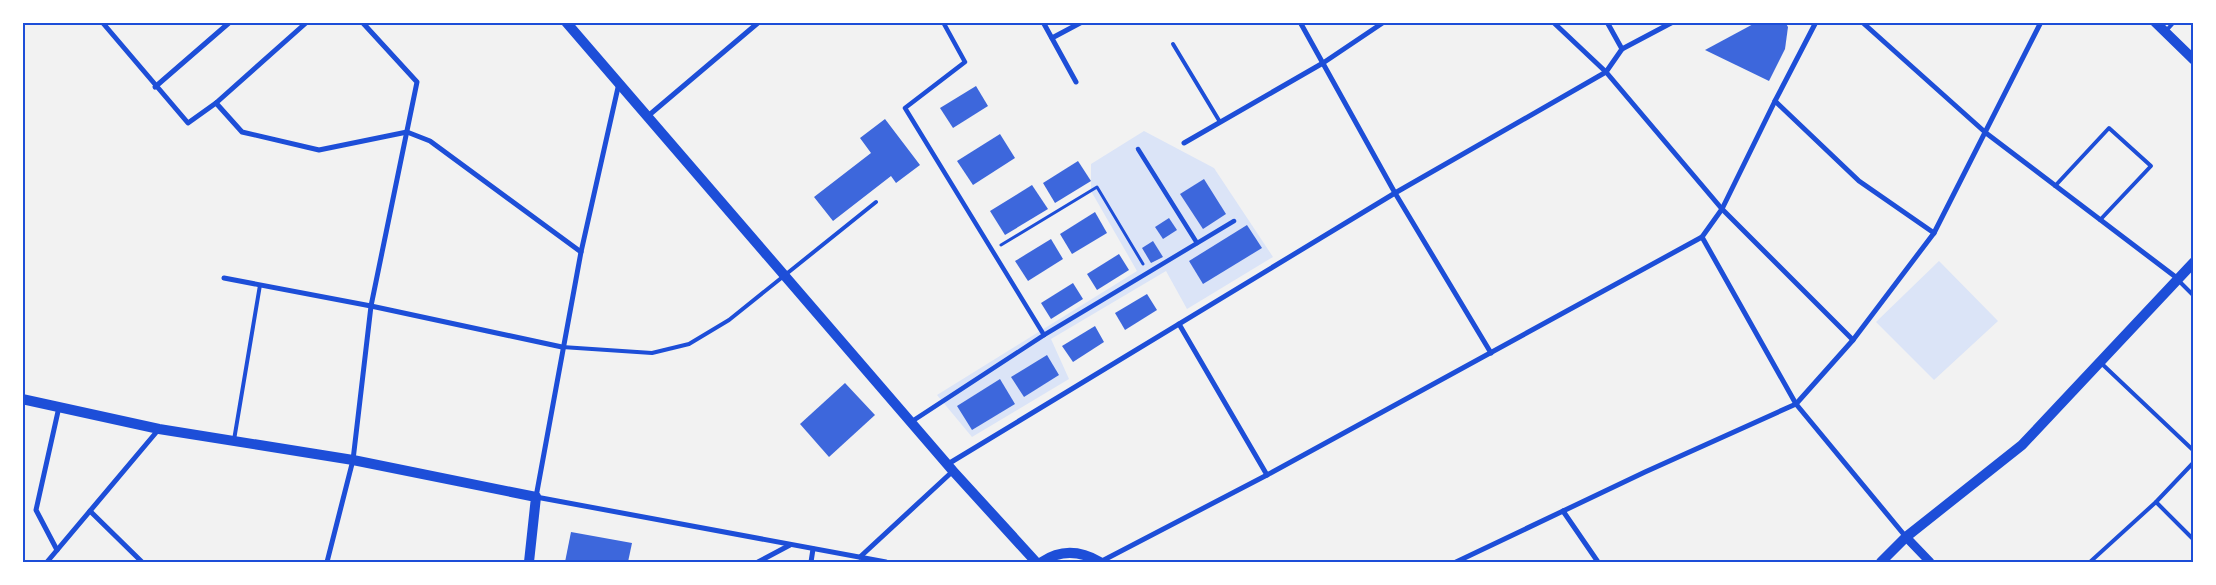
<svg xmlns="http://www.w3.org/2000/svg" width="2216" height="585" font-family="Poppins,sans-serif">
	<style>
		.green { fill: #dbe4f7 }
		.building { fill: #3d67dc }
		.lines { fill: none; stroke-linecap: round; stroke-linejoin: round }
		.path { stroke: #1d4ed8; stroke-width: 3 }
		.service { stroke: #1d4ed8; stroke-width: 4 }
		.pedestrian { stroke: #1d4ed8; stroke-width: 4.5 }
		.minor { stroke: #1d4ed8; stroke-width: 5 }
		.tertiary { stroke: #1d4ed8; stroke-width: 9 }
		.secondary { stroke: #1d4ed8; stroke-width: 10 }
		.neatline { fill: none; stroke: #1d4ed8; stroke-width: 2 }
	</style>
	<rect width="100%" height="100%" fill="#f2f2f2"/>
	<!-- green -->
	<g class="green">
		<path d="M 1144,131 L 1214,168 L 1273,257 L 1187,309 L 1166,271 L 1051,339 L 1069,379 L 972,437 L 937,395 L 1137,271 L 1091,191 L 1091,164 Z"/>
		<path d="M 1939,261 L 1998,321 L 1934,380 L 1876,322 Z"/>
	</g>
	<!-- building -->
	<g class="building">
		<path d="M 1757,22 L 1785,22 L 1788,27 L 1785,49 L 1769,81 L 1705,50 Z"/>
		<path d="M 976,86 L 988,106 L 953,128 L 940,108 Z"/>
		<path d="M 885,119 L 920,165 L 896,183 L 891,176 L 833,221 L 814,197 L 871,153 L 860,138 Z"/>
		<path d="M 1000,134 L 1015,158 L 973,185 L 957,161 Z"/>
		<path d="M 1078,161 L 1091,181 L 1055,203 L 1043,183 Z"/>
		<path d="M 1204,179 L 1226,214 L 1203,229 L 1180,194 Z"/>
		<path d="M 1032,185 L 1048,209 L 1005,235 L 990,211 Z"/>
		<path d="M 1095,212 L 1107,233 L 1072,254 L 1060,234 Z"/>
		<path d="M 1169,218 L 1177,230 L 1163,239 L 1155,227 Z"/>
		<path d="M 1247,225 L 1262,248 L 1203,284 L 1189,261 Z"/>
		<path d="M 1051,239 L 1063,259 L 1028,281 L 1015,261 Z"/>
		<path d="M 1153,241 L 1163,257 L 1151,263 L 1142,248 Z"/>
		<path d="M 1119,254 L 1129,270 L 1097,290 L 1087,274 Z"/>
		<path d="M 1073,283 L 1083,299 L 1051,319 L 1041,303 Z"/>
		<path d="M 1147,294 L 1157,310 L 1125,330 L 1115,313 Z"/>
		<path d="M 1095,326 L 1104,342 L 1073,362 L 1062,346 Z"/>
		<path d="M 1047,355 L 1059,375 L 1024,397 L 1011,377 Z"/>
		<path d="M 1000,379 L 1015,404 L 972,430 L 957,406 Z"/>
		<path d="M 845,383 L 875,415 L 829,457 L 800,424 Z"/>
		<path d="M 571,532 L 632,543 L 628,562 L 565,562 Z"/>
	</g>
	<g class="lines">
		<!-- path -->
		<path class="path" d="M 1001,245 L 1097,187 L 1143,264"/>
		<!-- service -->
		<g class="service">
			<path d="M 2165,32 L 2174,22"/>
			<path d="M 1173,44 L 1220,122"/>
			<path d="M 2055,186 L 2109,128 L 2151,166 L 2100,220"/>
			<path d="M 2178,280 L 2194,296"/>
			<path d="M 562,347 L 652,353 L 689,344 L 729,320 L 876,202"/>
			<path d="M 2101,363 L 2194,451"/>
			<path d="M 234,440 L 260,285"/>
			<path d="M 2156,502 L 2194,540"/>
			<path d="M 2090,562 L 2156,502 L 2194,462"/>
		</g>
		<!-- pedestrian -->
		<g class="pedestrian">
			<path d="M 1138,149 L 1197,243"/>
			<path d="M 1044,335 L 1234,221"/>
			<path d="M 911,422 L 1044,335 L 905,108 L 965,62 L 943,22"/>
		</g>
		<!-- minor -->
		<g class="minor">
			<path d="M 102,22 L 188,123 L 216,103 L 307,22"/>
			<path d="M 1043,22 L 1076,82"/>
			<path d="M 1300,22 L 1395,193 L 1491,353"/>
			<path d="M 1553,22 L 1606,72 L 1722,209 L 1853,340"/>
			<path d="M 1607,22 L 1622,49"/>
			<path d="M 1862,22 L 1986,133 L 2177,278"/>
			<path d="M 1052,38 L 1082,22"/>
			<path d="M 619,83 L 581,252 L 536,497 L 886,562"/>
			<path d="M 155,87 L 230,22"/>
			<path d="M 1775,101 L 1859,181 L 1934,233"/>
			<path d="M 216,103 L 242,132 L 319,150 L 407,132 L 430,141 L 581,252"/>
			<path d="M 648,116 L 759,22"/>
			<path d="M 1184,143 L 1323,63 L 1384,22"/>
			<path d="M 1702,237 L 1796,404 L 1906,537"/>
			<path d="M 224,278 L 371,306 L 562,347"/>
			<path d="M 1179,324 L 1267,475"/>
			<path d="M 948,464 L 1395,193 L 1606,72 L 1622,49 L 1673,22"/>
			<path d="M 90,511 L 142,562"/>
			<path d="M 1563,511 L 1598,562"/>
			<path d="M 57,550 L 36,510 L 59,407"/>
			<path d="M 860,557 L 953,471"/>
			<path d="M 47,562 L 159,429"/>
			<path d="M 327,562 L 353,460 L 371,306 L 417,82 L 362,22"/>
			<path d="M 758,562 L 790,545"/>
			<path d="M 811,562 L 813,549"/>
			<path d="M 1100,562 L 1267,475 L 1702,237 L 1722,209 L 1775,101 L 1816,22"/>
			<path d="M 1456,562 L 1645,472 L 1796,404 L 1853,340 L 1934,233 L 2041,22"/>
		</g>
		<!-- tertiary -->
		<path class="tertiary" d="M 1906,537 L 1930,562"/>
		<!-- secondary -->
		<g class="secondary">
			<path d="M 566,22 L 953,471 L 1036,562"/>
			<path d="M 2155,22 L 2194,60"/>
			<path d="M 22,399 L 159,429 L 353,460 L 536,497 L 529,562"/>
			<path d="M 1042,562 C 1061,549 1081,551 1100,562"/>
			<path d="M 1881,562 L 1906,537 L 2022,445 L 2194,262"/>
		</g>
	</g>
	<!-- border -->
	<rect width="2216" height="585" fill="none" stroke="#ffffff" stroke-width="48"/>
	<rect x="24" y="24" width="2168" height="537" class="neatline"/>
</svg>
